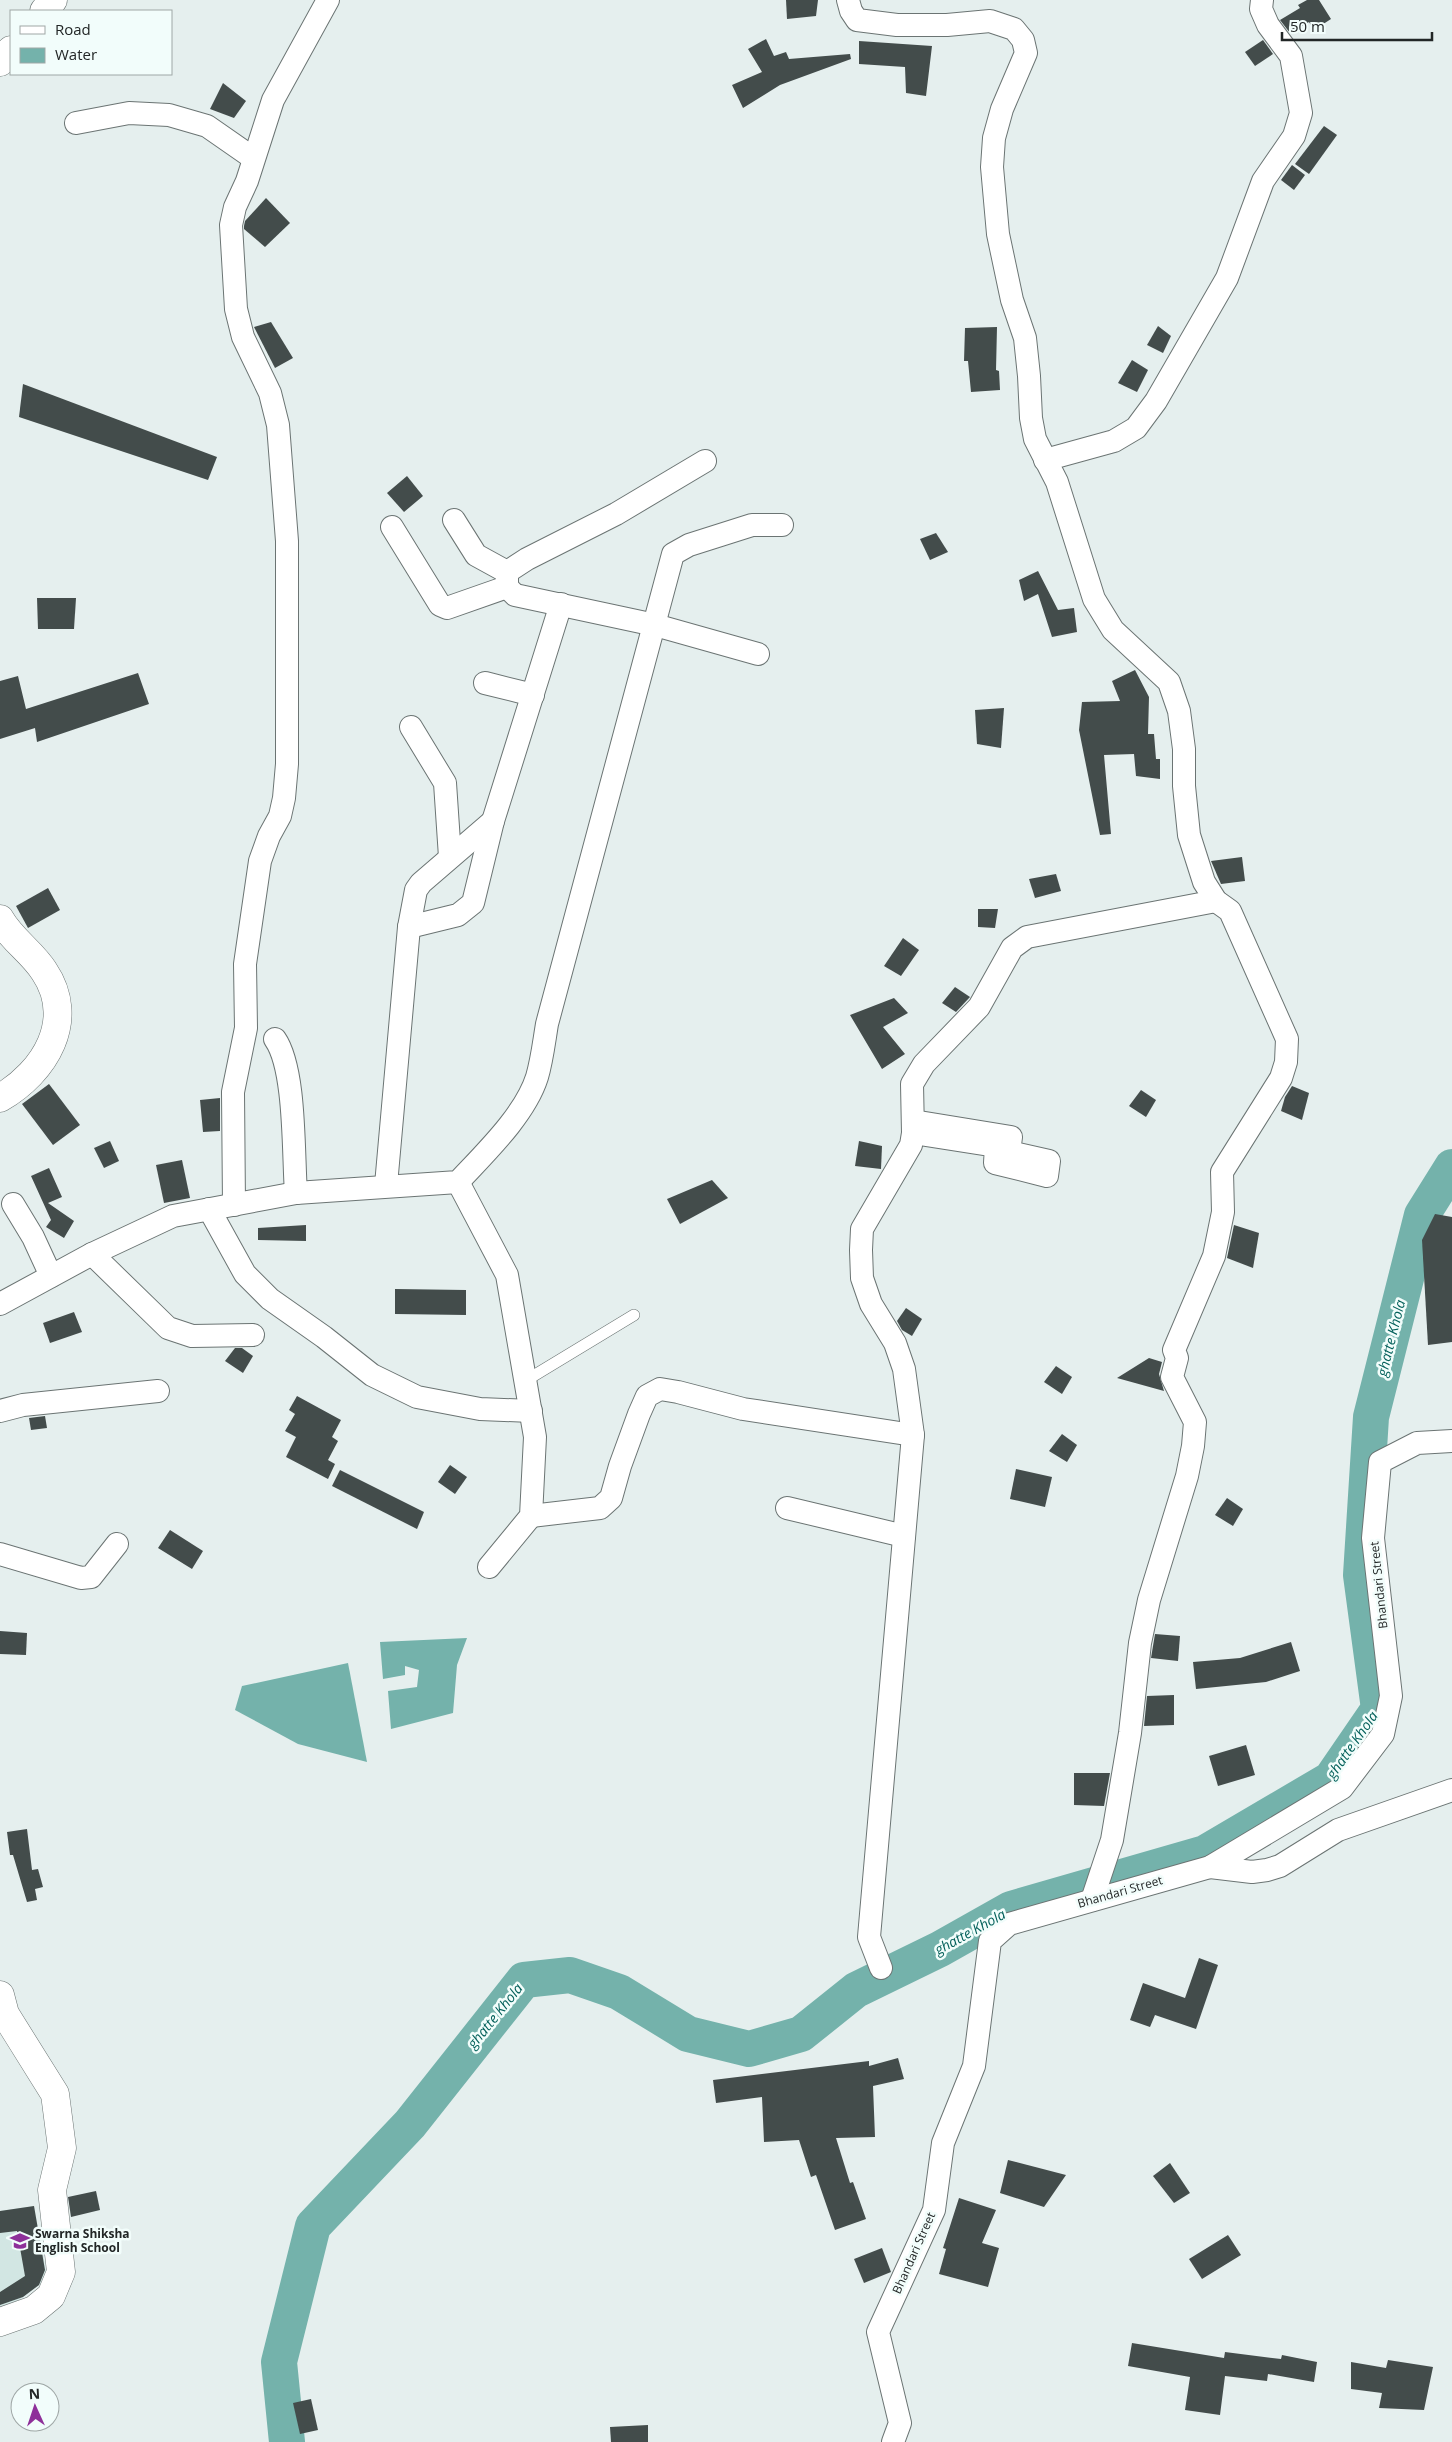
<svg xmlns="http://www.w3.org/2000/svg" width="1452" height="2442" font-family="'Open Sans',sans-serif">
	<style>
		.built { fill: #d2e6e3 }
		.water { fill: #74b2ab }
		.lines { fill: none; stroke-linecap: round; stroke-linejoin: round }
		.river { stroke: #74b2ab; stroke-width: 36 }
		.building { fill: #434c4b }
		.service-casing { stroke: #6b7473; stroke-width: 12 }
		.minor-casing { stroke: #6b7473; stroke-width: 24 }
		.tertiary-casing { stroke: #6b7473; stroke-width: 29 }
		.service { stroke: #fff; stroke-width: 11 }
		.minor { stroke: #fff; stroke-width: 22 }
		.tertiary { stroke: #fff; stroke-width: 28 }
		.labels { text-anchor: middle; stroke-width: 5; stroke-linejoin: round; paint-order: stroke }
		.street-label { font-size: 12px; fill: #222626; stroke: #f2fdfb }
		.poi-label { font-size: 12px; font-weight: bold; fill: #222626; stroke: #f2fdfb; text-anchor: start }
		.water-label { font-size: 14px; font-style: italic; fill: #03605a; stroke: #f2fdfb }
	</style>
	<rect width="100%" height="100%" fill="#e5efee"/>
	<!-- built -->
	<path class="built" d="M 34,2206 L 46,2271 L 43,2282 L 0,2315 L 0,2211 Z"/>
	<!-- water -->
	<g class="water">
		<path d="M 467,1638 L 457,1665 L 453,1713 L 391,1729 L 388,1691 L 417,1687 L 419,1670 L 405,1666 L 405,1675 L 383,1679 L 380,1642 Z"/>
		<path d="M 348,1663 L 367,1762 L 298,1744 L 235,1710 L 242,1686 Z"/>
	</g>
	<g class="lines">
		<!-- river -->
		<path class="river" d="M 287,2442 L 279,2362 L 313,2226 L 410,2124 L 524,1980 L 570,1975 L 619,1992 L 688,2034 L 749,2049 L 801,2034 L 856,1990 L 940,1949 L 1011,1909 L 1205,1853 L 1331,1779 L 1379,1709 L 1361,1575 L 1371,1417 L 1422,1215 L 1452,1167"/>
	</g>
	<!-- building -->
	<g class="building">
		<path d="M 786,0 L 818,0 L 816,16 L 787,19 Z"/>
		<path d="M 1307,0 L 1319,0 L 1331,19 L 1314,30 L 1309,22 L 1290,33 L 1280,20 L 1300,8 L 1298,5 Z"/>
		<path d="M 766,39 L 774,56 L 786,52 L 789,59 L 850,54 L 851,59 L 780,85 L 743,108 L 732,85 L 762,72 L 748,49 Z"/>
		<path d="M 1263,40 L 1273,54 L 1255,66 L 1245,52 Z"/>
		<path d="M 859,41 L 932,46 L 926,96 L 906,93 L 905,67 L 859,64 Z"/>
		<path d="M 223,83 L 246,101 L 234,118 L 210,109 Z"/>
		<path d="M 1324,126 L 1337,135 L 1309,174 L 1295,164 Z"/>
		<path d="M 1292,165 L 1305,175 L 1294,190 L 1281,180 Z"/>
		<path d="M 266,198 L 290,223 L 265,247 L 244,229 L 244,226 L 245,221 Z"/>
		<path d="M 271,322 L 293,358 L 275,368 L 254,327 Z"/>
		<path d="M 1158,326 L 1171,336 L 1163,353 L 1147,345 Z"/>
		<path d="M 997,327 L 996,370 L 999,371 L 1000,390 L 971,392 L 968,361 L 964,361 L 965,328 Z"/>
		<path d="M 1132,360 L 1148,370 L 1137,392 L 1118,383 Z"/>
		<path d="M 23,384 L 217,457 L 208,480 L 19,417 Z"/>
		<path d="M 407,476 L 423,496 L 404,512 L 387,493 Z"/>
		<path d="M 936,533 L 948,552 L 930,560 L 920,539 Z"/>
		<path d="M 1038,571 L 1058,610 L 1074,608 L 1077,632 L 1052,637 L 1038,594 L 1024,601 L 1019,580 Z"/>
		<path d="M 37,598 L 76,598 L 74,629 L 38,629 Z"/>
		<path d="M 1135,670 L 1149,697 L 1148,734 L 1154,734 L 1156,759 L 1160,759 L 1160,779 L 1136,776 L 1134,754 L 1104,755 L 1111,834 L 1100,835 L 1079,730 L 1082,702 L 1120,701 L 1112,681 Z"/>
		<path d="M 138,673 L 149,704 L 37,742 L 35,728 L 0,739 L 0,681 L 18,676 L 26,709 Z"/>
		<path d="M 1004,708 L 1001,748 L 977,744 L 975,710 Z"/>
		<path d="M 1242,857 L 1245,881 L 1221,884 L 1211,861 Z"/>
		<path d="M 1056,874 L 1061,891 L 1035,898 L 1029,879 Z"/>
		<path d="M 48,888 L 60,910 L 28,928 L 16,906 Z"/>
		<path d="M 978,909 L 998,909 L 995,928 L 978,927 Z"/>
		<path d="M 903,938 L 919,950 L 901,976 L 884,966 Z"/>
		<path d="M 955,987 L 970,997 L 956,1012 L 942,1003 Z"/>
		<path d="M 894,998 L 908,1013 L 883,1027 L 905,1054 L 882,1069 L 850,1015 Z"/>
		<path d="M 49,1084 L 80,1125 L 53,1145 L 22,1104 Z"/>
		<path d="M 1292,1086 L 1309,1093 L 1302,1120 L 1281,1111 L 1285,1097 Z"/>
		<path d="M 1141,1090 L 1156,1100 L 1146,1117 L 1129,1106 Z"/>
		<path d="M 220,1098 L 220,1131 L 203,1132 L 200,1100 Z"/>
		<path d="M 110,1141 L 119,1161 L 104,1168 L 94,1148 Z"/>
		<path d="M 859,1141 L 882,1146 L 881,1169 L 855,1166 Z"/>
		<path d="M 182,1160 L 190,1198 L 164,1203 L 156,1165 Z"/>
		<path d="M 49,1168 L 62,1197 L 48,1203 L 74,1221 L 64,1238 L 46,1227 L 51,1220 L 31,1176 Z"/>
		<path d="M 712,1180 L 728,1198 L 680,1224 L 667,1199 Z"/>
		<path d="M 1435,1214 L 1452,1217 L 1452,1342 L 1428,1345 L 1422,1240 Z"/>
		<path d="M 306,1225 L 306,1241 L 258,1240 L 258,1228 Z"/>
		<path d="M 1234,1225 L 1259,1233 L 1253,1268 L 1227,1258 Z"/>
		<path d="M 395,1289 L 466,1290 L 466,1315 L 395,1314 Z"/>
		<path d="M 906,1308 L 922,1319 L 912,1336 L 902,1330 L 897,1321 Z"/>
		<path d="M 74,1312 L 82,1332 L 50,1343 L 43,1323 Z"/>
		<path d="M 235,1348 L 242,1348 L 253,1356 L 243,1373 L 225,1361 Z"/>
		<path d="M 1149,1358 L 1162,1362 L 1159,1374 L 1164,1391 L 1117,1378 Z"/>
		<path d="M 1056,1366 L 1072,1377 L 1062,1394 L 1044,1382 Z"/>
		<path d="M 297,1396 L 341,1420 L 332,1437 L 338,1441 L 328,1460 L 335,1464 L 328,1479 L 286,1457 L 296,1437 L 285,1431 L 295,1414 L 289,1410 Z"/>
		<path d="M 45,1416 L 47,1428 L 31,1430 L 29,1418 Z"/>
		<path d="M 1062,1434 L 1077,1445 L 1067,1462 L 1049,1451 Z"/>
		<path d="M 450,1465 L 467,1477 L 455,1494 L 438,1482 Z"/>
		<path d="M 1016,1469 L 1052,1477 L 1045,1507 L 1010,1499 Z"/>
		<path d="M 340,1470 L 424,1512 L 417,1529 L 332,1486 Z"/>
		<path d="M 1227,1498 L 1243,1509 L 1233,1526 L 1215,1515 Z"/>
		<path d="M 170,1530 L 203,1551 L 192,1569 L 158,1548 Z"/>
		<path d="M 0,1631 L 27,1633 L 26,1655 L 0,1654 Z"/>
		<path d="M 1155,1634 L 1180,1636 L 1178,1661 L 1151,1658 Z"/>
		<path d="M 1291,1642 L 1300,1671 L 1266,1682 L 1196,1689 L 1193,1662 L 1240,1658 Z"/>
		<path d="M 1174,1695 L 1174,1725 L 1144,1726 L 1147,1696 Z"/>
		<path d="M 1246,1745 L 1255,1775 L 1218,1786 L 1209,1756 Z"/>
		<path d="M 1074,1773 L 1110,1773 L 1104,1806 L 1074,1805 Z"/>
		<path d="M 27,1829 L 32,1870 L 38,1869 L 43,1887 L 35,1889 L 37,1900 L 27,1902 L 13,1855 L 10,1855 L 7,1832 Z"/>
		<path d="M 1199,1958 L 1218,1965 L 1196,2029 L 1155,2015 L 1150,2027 L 1130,2020 L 1143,1983 L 1185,1998 Z"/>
		<path d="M 898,2058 L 904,2079 L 873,2086 L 875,2137 L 836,2138 L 850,2183 L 853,2182 L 866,2219 L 835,2230 L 816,2175 L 811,2177 L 799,2140 L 764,2142 L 762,2097 L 716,2103 L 713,2080 L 869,2061 L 869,2066 Z"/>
		<path d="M 1008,2160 L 1066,2175 L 1044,2207 L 1000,2193 Z"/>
		<path d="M 1170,2163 L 1190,2193 L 1174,2203 L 1153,2176 Z"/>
		<path d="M 96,2191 L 100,2210 L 71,2217 L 68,2197 Z"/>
		<path d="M 959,2198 L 996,2210 L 982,2243 L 999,2248 L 988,2287 L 939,2274 L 946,2249 L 943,2248 Z"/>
		<path d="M 34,2206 L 45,2270 L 39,2285 L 23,2297 L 0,2305 L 0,2292 L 25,2276 L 17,2231 L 0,2233 L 0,2211 Z"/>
		<path d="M 1228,2235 L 1241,2255 L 1202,2279 L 1189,2259 Z"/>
		<path d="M 882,2248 L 891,2272 L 864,2283 L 854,2259 Z"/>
		<path d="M 1132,2343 L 1224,2358 L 1225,2352 L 1281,2359 L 1282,2355 L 1317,2362 L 1314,2382 L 1268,2374 L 1267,2381 L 1225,2376 L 1220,2415 L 1185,2410 L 1190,2377 L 1128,2366 Z"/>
		<path d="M 1388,2360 L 1433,2367 L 1424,2410 L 1379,2408 L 1382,2393 L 1351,2389 L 1351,2362 L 1386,2368 Z"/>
		<path d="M 311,2399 L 318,2430 L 300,2434 L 293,2403 Z"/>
		<path d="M 648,2425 L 648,2442 L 611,2442 L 610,2427 Z"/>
	</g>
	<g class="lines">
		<defs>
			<path id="service" d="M 525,1381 L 634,1315"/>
			<g id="minor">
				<path d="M 848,0 L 851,11 L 857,20 L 897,25 L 947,25 L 990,21 L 1014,29 L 1023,40 L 1026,53 L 1002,109 L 994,138 L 992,167 L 998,234 L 1012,300 L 1025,338 L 1029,376 L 1031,418 L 1035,439 L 1057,482 L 1094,599 L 1113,630 L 1169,682 L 1179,711 L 1184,749 L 1184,786 L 1189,835 L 1204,882 L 1216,901 L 1230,911 L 1287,1039 L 1286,1062 L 1281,1078 L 1222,1172 L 1223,1212 L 1214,1256 L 1174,1350 L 1177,1358 L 1172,1377 L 1195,1422 L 1193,1446 L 1187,1476 L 1149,1600 L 1140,1643 L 1130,1733 L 1112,1840 L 1092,1900"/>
				<path d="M 76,123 L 129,113 L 169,115 L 207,126 L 253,158"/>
				<path d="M 1045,460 L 1114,441 L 1136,428 L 1156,401 L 1227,278 L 1263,181 L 1294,136 L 1301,113 L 1291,56 L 1268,25 L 1261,9 L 1262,0"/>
				<path d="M 454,520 L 476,555 L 507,572"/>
				<path d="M 392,527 L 440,605 L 447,608 L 507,587"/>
				<path d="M 507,572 L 507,587 L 515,595 L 655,625 L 758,654"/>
				<path d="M 507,572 L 527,559 L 616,514 L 705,461"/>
				<path d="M 485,683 L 533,695"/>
				<path d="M 411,727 L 445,783 L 450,857"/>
				<path d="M 409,927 L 458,915 L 473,903 L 493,821 L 561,604"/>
				<path d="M 275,1039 C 296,1069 293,1154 296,1193"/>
				<path d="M 913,1121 L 1011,1137 L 1009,1152 L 1049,1161 L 1047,1176 L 995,1163 L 996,1146 L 913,1133"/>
				<path d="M 458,1182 L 507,1275 L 535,1437 L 531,1516 L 489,1567"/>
				<path d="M 386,1185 L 409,927 L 416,890 L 421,883 L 493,821"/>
				<path d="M 13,1204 L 33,1237 L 51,1276"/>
				<path d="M 234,1205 L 233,1092 L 246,1028 L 245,964 L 260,861 L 269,836 L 280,816 L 284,798 L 287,764 L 287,541 L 278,425 L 270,393 L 243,337 L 236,309 L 231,225 L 235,207 L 247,181 L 273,100 L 328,0"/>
				<path d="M 209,1209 L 245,1274 L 270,1299 L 324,1337 L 372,1375 L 417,1397 L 480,1409 L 531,1411"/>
				<path d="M 92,1254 L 168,1328 L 192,1336 L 253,1335"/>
				<path d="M 0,1304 L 92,1254 L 173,1216 L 296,1193 L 458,1182 C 485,1153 525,1115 537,1077 C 542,1060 544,1042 547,1024 L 673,554 L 689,545 L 752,525 L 782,525"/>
				<path d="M 0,1411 L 23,1405 L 158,1391"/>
				<path d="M 787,1508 L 904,1536"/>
				<path d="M 531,1516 L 600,1508 L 611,1498 L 620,1466 L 639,1414 L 647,1396 L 660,1389 L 678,1392 L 743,1409 L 913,1435"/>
				<path d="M 0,1554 L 81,1578 L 91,1577 L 117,1544"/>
				<path d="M 1210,1867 L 1252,1872 L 1267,1870 L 1280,1866 L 1338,1830 L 1452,1790"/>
				<path d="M 881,1968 L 869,1937 L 913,1435 L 904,1369 L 895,1343 L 871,1304 L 862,1278 L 861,1250 L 862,1229 L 911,1145 L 913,1133 L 912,1084 L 924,1064 L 979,1007 L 1012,948 L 1027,937 L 1216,901"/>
				<path d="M 893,2442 L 900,2423 L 878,2332 L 934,2210 L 943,2143 L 974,2066 L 990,1941 L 1009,1924 L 1210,1867 L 1342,1788 L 1383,1734 L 1391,1696 L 1373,1538 L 1380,1462 L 1417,1443 L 1452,1441"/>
			</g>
			<g id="tertiary">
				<path d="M 44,11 L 53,0"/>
				<path d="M 0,62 L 11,50"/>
				<path d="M 0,919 C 11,939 32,952 44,971 C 77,1020 45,1072 0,1098"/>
				<path d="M 0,1995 L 5,2014 L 55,2094 L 62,2148 L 52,2190 L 61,2272 L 51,2296 L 34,2310 L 0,2322"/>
			</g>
		</defs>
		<!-- service casing -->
		<use href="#service" class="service-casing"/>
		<!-- minor casing -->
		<use href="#minor" class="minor-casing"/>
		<!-- tertiary casing -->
		<use href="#tertiary" class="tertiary-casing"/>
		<!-- service -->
		<use href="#service" class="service"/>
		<!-- minor -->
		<use href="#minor" class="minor"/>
		<!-- tertiary -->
		<use href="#tertiary" class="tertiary"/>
	</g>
	<!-- icons -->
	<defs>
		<symbol id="school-bare" viewBox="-9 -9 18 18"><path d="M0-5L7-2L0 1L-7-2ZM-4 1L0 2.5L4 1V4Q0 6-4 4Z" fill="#8e309a" stroke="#f2fdfb" stroke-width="2.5" paint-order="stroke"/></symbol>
	</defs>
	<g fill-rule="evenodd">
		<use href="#school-bare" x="6" y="2227" width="28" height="28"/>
	</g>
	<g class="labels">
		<!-- street labels -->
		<g class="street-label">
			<text transform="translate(1379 1585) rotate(-96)" y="4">Bhandari Street</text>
			<text transform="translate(1120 1892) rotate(-16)" y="4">Bhandari Street</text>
			<text transform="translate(914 2253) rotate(-66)" y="4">Bhandari Street</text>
		</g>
		<!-- poi labels -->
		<g class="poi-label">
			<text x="35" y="2238">Swarna Shiksha<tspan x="35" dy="14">English School</tspan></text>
		</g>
		<!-- water labels -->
		<g class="water-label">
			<text transform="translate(1391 1338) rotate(-76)" y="5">ghatte Khola</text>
			<text transform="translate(1352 1745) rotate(-55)" y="5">ghatte Khola</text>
			<text transform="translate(970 1932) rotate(-29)" y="5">ghatte Khola</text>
			<text transform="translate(495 2016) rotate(-51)" y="5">ghatte Khola</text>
		</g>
	</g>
	<!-- legend -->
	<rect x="10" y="10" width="162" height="65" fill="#f2fdfb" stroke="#9fa7a6"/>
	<rect x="20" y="26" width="25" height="8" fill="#ffffff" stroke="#9fa7a6"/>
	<text x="55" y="35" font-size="15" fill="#222626">Road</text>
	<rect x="20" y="48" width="25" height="15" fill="#74b2ab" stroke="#9fa7a6"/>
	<text x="55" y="60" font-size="15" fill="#222626">Water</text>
	<!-- north arrow -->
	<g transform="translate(35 2407) rotate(357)"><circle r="24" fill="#f2fdfb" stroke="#9fa7a6"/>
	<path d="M0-4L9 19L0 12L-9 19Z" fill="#8e309a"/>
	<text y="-8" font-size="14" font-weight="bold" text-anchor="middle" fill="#222626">N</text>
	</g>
	<!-- scale -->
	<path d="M1282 32v8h150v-8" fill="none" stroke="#222626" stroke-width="2.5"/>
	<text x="1290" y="32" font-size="15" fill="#222626" stroke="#f2fdfb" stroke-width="4" paint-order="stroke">50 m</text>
</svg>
